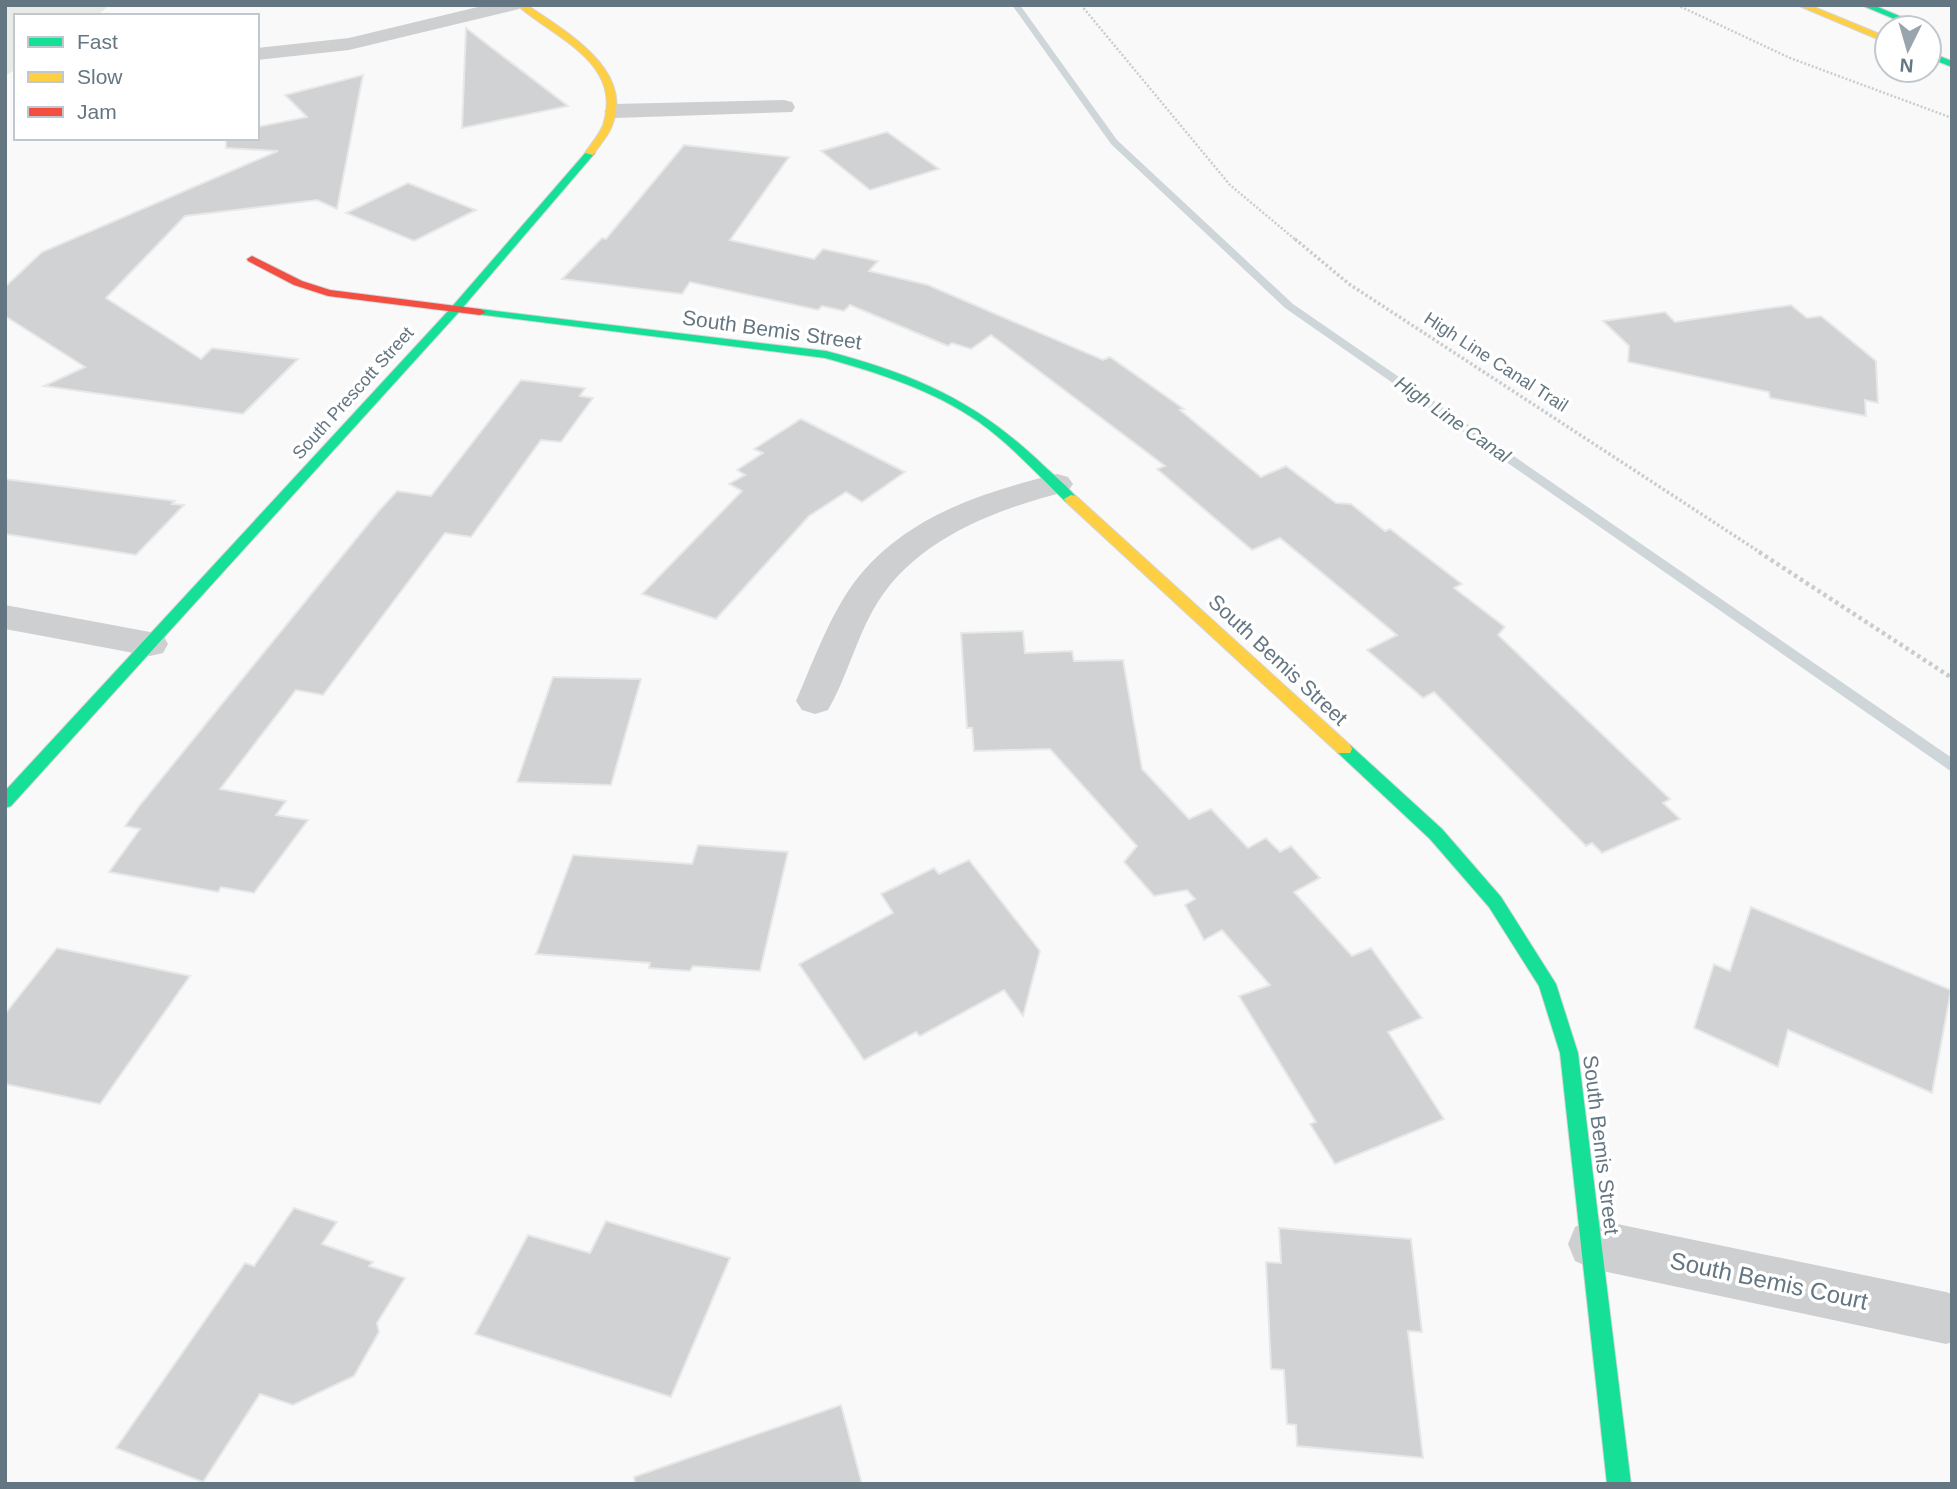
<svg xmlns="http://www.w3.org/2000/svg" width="1957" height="1489" font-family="Helvetica,sans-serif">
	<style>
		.green { fill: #e8ebe6 }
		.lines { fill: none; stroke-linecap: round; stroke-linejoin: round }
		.stream { fill: #ced6d9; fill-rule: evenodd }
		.building { fill: #d0d2d3; stroke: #e8e8e8; stroke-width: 2 }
		.fast-casing { stroke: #d5d6d7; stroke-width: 2 }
		.slow-casing { stroke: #d5d6d7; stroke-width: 2 }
		.jam-casing { stroke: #d5d6d7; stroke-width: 2 }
		.path-far2 { stroke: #cbcccd; stroke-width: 2.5; stroke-dasharray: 2 2; stroke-linecap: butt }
		.path-far1 { stroke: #cbcccd; stroke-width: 3.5; stroke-dasharray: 2.5 2.5; stroke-linecap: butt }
		.path { stroke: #cbcccd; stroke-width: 4.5; stroke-dasharray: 3.5 3.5; stroke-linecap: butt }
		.street { fill: #cecfd0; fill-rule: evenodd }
		.fast { fill: #16e098; fill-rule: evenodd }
		.slow { fill: #ffcf43; fill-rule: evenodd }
		.jam { fill: #f24e42; fill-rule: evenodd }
		.labels { text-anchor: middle; stroke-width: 7; stroke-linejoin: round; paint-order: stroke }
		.far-street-label { font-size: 18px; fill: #657683; stroke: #fff }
		.far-water-label { font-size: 19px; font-style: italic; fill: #60757c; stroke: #fff }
		.street-label { font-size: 21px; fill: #657683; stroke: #fff }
		.near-street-label { font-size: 24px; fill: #657683; stroke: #fff }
	</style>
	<rect width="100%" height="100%" fill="#f9f9f9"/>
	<!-- green -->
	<path class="green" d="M 5,5 L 109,5 L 97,16 L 16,16 L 16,69 L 5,76 Z"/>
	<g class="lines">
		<!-- stream -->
		<path class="stream" d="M 1012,5 L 1020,5 L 1117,140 L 1293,304 L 1952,758 L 1952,772 L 1285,308 L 1111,144 Z"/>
	</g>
	<!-- building -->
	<g class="building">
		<path d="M 466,28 L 568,106 L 462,128 Z"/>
		<path d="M 363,75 L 337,209 L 317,200 L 185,216 L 106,298 L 201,359 L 212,348 L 298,359 L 243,414 L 44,386 L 85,367 L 5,316 L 5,287 L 42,252 L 278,151 L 226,148 L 226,138 L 257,138 L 257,127 L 307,117 L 285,95 Z"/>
		<path d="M 887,132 L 939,169 L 870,190 L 821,151 Z"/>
		<path d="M 684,145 L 789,157 L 730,240 L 814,259 L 823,249 L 878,261 L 869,271 L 928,285 L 1103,360 L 1110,357 L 1184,409 L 1180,410 L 1261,477 L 1286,466 L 1336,503 L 1351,504 L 1385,531 L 1390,529 L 1462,584 L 1454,588 L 1505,627 L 1498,635 L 1670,799 L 1663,803 L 1680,819 L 1602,853 L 1592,843 L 1586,846 L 1434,692 L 1423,698 L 1367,650 L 1397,635 L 1280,538 L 1252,550 L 1157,469 L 1165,466 L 991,335 L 971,349 L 952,343 L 948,346 L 850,305 L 844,311 L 822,306 L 818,310 L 690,282 L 682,294 L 562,279 L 602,238 L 606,239 Z"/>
		<path d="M 408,183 L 476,210 L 414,241 L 346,213 Z"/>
		<path d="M 1791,305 L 1807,318 L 1821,316 L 1876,361 L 1878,403 L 1865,400 L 1866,416 L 1770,398 L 1769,392 L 1628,362 L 1629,346 L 1603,321 L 1665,312 L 1675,322 Z"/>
		<path d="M 521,380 L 585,388 L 580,396 L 593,398 L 561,442 L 541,440 L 471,537 L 445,533 L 323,695 L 296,690 L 220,789 L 286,801 L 276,815 L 308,820 L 254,893 L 221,887 L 218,892 L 109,872 L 140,829 L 125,826 L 140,805 L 378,512 L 397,491 L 431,496 Z"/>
		<path d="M 801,419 L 905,472 L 862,502 L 846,492 L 809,516 L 716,619 L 642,594 L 742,491 L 729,484 L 745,475 L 737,470 L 763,453 L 754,449 Z"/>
		<path d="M 5,479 L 175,501 L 172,504 L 184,505 L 136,555 L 5,534 Z"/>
		<path d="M 1023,631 L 1025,653 L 1072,651 L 1074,661 L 1123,660 L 1142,769 L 1189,819 L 1211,809 L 1248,848 L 1266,838 L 1280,852 L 1291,846 L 1320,878 L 1294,892 L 1352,956 L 1371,948 L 1422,1018 L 1388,1032 L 1444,1119 L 1335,1164 L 1310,1124 L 1316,1122 L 1239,996 L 1270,985 L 1222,930 L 1204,940 L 1185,905 L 1195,899 L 1187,890 L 1154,896 L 1124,862 L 1137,846 L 1050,749 L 974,751 L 972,728 L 967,728 L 961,633 Z"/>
		<path d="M 553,677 L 641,679 L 611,785 L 517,782 Z"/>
		<path d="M 698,845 L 788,852 L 760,971 L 693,966 L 690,971 L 649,968 L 650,963 L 536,954 L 573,855 L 692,864 Z"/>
		<path d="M 969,860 L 1040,951 L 1023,1016 L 1004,990 L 920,1036 L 916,1032 L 864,1060 L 799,964 L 893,913 L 881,894 L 934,868 L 939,874 Z"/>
		<path d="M 1751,907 L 1951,990 L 1932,1093 L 1788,1030 L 1778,1067 L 1694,1028 L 1714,964 L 1730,971 Z"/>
		<path d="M 57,948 L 190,976 L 100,1104 L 5,1084 L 5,1014 Z"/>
		<path d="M 294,1208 L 337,1222 L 322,1244 L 373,1262 L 369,1266 L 405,1278 L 377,1323 L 379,1332 L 354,1376 L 293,1405 L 260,1394 L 203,1482 L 116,1448 L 245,1263 L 254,1266 Z"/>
		<path d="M 606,1221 L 730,1258 L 671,1397 L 475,1334 L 528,1235 L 590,1253 Z"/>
		<path d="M 1279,1228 L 1411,1239 L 1422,1332 L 1408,1331 L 1423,1458 L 1297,1446 L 1296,1425 L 1287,1424 L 1284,1370 L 1271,1369 L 1266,1262 L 1281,1263 Z"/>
		<path d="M 841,1405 L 862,1484 L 635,1484 L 634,1477 Z"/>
	</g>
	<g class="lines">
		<defs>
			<g id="fast">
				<path d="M 1861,5 L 1873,5 L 1928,28 L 1916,28 Z"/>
				<path d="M 1929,52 L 1952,61 L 1952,67 L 1929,58 Z"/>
				<path d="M 587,151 L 595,153 L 458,313 L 11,806 L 5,808 L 5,791 L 450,309 Z"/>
				<path d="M 480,309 L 826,351 C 914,374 977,401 1043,465 C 1055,476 1068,487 1078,499 L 1071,503 L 1066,502 C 1038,475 1011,445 979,422 C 933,390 879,373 825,358 L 476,314 L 476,310 Z"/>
				<path d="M 1344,743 L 1350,745 L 1442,829 L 1501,897 L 1556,984 L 1578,1053 L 1631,1484 L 1607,1484 L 1560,1053 L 1539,986 L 1489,907 L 1430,839 L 1338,753 L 1336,749 Z"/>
			</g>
			<g id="slow">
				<path d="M 517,5 L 527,5 C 565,31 637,71 611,128 C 607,137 599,146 593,155 L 585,153 C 591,144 599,135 603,125 C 624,62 554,38 517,5 Z"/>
				<path d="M 1797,5 L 1809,5 L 1887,37 L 1887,43 Z"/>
				<path d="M 1071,495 L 1076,496 L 1350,745 L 1352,749 L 1350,753 L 1338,753 L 1066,502 L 1064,499 Z"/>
			</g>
			<path id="jam" d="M 252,256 L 302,281 L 330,290 L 480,309 L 486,312 L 480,315 L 328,296 L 294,285 L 248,261 L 247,259 Z"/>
		</defs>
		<!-- fast casing -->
		<use href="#fast" class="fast-casing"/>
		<!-- slow casing -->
		<use href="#slow" class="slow-casing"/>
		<!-- jam casing -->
		<use href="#jam" class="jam-casing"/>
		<!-- path-far2 -->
		<g class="path-far2">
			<path d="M 1081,5 L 1230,185 L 1297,241"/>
			<path d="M 1677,5 L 1790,58 L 1952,118"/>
		</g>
		<!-- path-far1 -->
		<path class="path-far1" d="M 1295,239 L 1349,284 L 1761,553"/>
		<!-- path -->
		<path class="path" d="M 1759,552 L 1952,678"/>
		<!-- street -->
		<g class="street">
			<path d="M 486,5 L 522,5 L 519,9 L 349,50 L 257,60 L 257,48 L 349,38 Z"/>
			<path d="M 784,100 L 792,102 L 795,107 L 792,112 L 615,118 L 604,111 L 615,104 Z"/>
			<path d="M 1057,474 L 1068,477 L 1073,484 L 1068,491 C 994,510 911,540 872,612 C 855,643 846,679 828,710 L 815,714 L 802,710 L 796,701 C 814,660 829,616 856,580 C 905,517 982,492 1057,474 Z"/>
			<path d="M 5,605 L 150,632 L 163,635 L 168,644 L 163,653 L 150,656 L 5,629 Z"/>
			<path d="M 1593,1219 L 1946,1292 L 1952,1294 L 1952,1342 L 1946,1344 L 1593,1269 L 1575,1261 L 1568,1244 L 1575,1227 Z"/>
		</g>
		<!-- fast -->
		<use href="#fast" class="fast"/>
		<!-- slow -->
		<use href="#slow" class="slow"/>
		<!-- jam -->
		<use href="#jam" class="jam"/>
	</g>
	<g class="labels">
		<!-- far-street labels -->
		<g class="far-street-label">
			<text transform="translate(1496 362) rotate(33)" y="6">High Line Canal Trail</text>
			<text transform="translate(353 393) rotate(-48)" y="6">South Prescott Street</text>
		</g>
		<!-- far-water labels -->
		<g class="far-water-label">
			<text transform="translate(1453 419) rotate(35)" y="7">High Line Canal</text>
		</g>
		<!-- street labels -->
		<g class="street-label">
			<text transform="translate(772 330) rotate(8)" y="7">South Bemis Street</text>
			<text transform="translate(1278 660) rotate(43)" y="7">South Bemis Street</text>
			<text transform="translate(1601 1145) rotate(83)" y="7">South Bemis Street</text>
		</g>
		<!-- near-street labels -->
		<g class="near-street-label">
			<text transform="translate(1769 1281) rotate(12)" y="8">South Bemis Court</text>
		</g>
	</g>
	<!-- border -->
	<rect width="1957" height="1489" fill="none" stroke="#657683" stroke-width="14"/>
	<!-- legend -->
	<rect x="14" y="14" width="245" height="126" fill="#ffffff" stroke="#c1c8cd" stroke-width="2"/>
	<rect x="28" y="37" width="35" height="10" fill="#16e098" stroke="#c1c8cd" stroke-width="2"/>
	<text x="77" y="49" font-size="21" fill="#657683">Fast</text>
	<rect x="28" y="72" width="35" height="10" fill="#ffcf43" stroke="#c1c8cd" stroke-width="2"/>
	<text x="77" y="84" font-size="21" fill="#657683">Slow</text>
	<rect x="28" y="107" width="35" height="10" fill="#f24e42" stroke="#c1c8cd" stroke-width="2"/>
	<text x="77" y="119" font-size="21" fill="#657683">Jam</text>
	<!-- north arrow -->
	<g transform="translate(1908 49) rotate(185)"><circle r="33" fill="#ffffff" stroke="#c1c8cd" stroke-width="2"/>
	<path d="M0-5L12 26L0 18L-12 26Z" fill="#99a4ac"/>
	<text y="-10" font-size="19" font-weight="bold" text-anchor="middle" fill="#657683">N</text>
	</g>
</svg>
